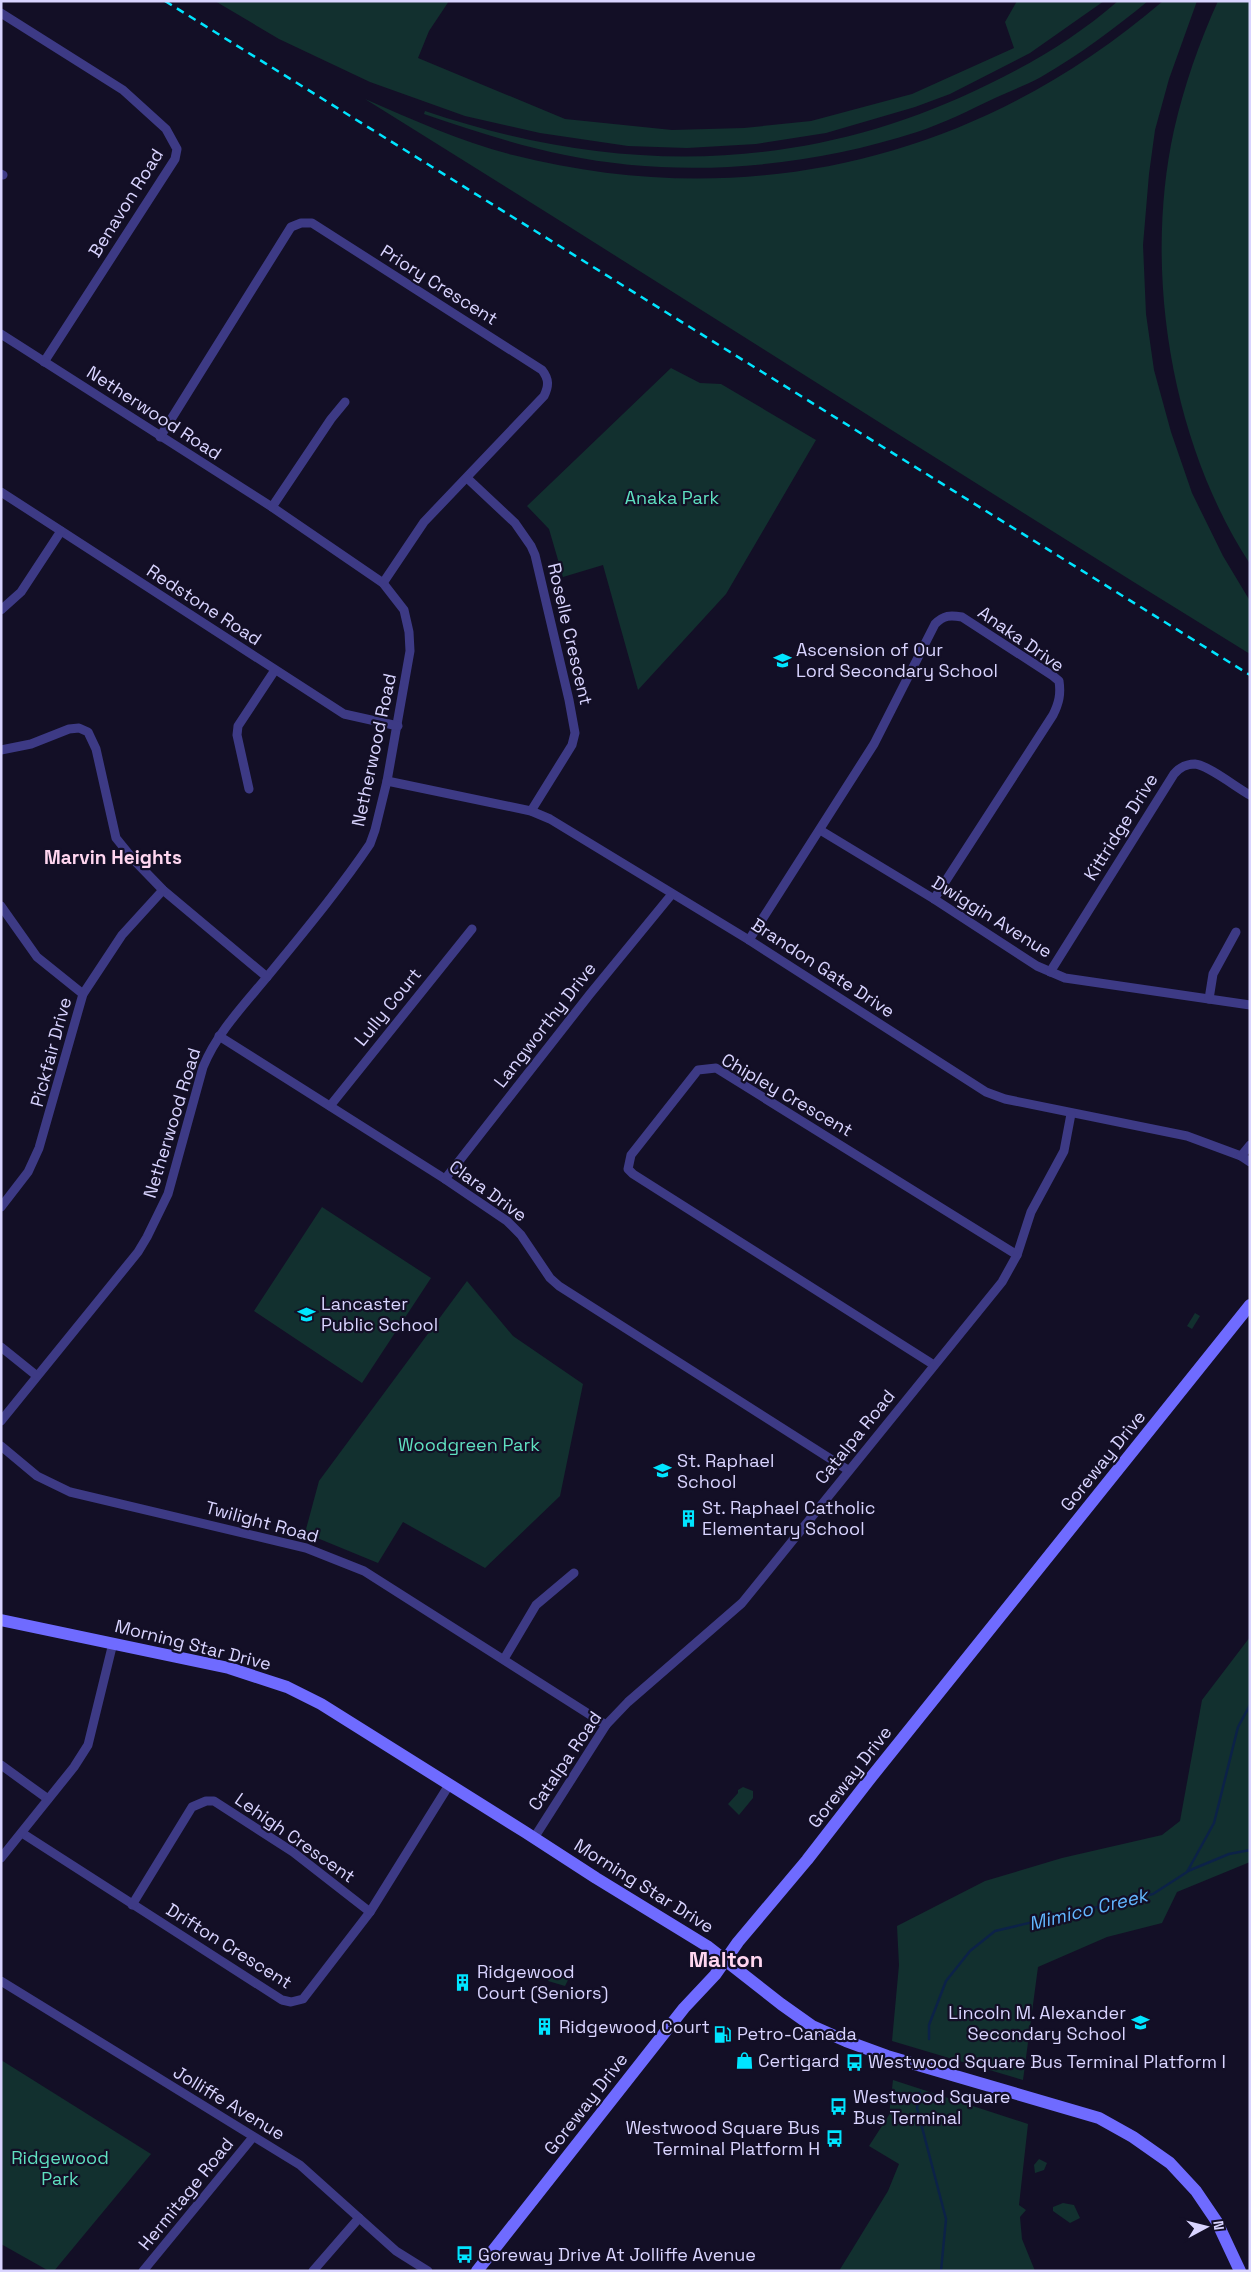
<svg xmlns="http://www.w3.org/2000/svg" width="1251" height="2272" font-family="'Space Grotesk',sans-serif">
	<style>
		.green { fill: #12302f }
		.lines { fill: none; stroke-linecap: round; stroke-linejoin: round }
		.stream { stroke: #0c2248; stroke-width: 2.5 }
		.street { stroke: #3d3a85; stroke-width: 9 }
		.secondary { stroke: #6f6bff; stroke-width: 12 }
		.rail { stroke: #00e5ff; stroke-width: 2.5; stroke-dasharray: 8 6; stroke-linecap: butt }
		.labels { text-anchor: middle; stroke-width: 4.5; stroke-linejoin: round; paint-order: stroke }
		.street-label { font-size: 18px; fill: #d9d4ff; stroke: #130f26 }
		.park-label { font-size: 18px; fill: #5fe0c0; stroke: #130f26 }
		.poi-label { font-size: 18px; fill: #d9d4ff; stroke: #130f26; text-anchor: start }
		.neighbourhood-label { font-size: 19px; font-weight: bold; fill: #ffd6f0; stroke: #130f26 }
		.water-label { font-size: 19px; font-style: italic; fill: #62b6ff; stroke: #130f26 }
		.district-label { font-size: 22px; font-weight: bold; fill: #ffd6f0; stroke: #130f26 }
	</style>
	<rect width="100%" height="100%" fill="#130f26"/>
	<!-- green -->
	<g class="green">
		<path d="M 215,1 L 449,1 L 429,31 L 418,58 L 565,119 L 672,130 L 744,128 L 811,121 L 912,94 L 1014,48 L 1005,22 L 1017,1 L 1104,1 L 1030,53 L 950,94 L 915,107 L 826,133 L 756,144 L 687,148 L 628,146 L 540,133 L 465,116 L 370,82 L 279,39 Z"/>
		<path d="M 1118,1 L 1148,1 C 1114,29 1079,55 1041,77 C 1026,85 1010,91 995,98 C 970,110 944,123 917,132 C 805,168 681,179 565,155 C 517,145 470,130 424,114 L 425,111 C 617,176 805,175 989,84 C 1035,62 1079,35 1118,1 Z"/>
		<path d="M 1163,1 L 1197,1 L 1169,79 L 1155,130 L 1149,174 L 1143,245 L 1146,314 L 1154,370 L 1171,432 L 1192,493 L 1223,556 L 1250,601 L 1250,654 C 954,471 661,283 365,99 C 413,120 462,142 513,155 C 749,215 979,159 1163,1 Z"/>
		<path d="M 1218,1 L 1250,1 L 1250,564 C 1171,443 1143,271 1174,130 C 1184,86 1199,43 1218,1 Z"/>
		<path d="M 671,368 L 700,383 L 721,384 L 816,440 L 726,594 L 638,690 L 603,565 L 563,577 L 549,529 L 527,506 Z"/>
		<path d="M 322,1207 L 431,1278 L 362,1383 L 254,1311 Z"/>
		<path d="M 467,1281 L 513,1336 L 583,1384 L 560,1496 L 485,1568 L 403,1522 L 378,1563 L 305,1533 L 319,1481 Z"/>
		<path d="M 1195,1313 L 1200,1316 L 1192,1329 L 1187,1326 Z"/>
		<path d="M 1250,1637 L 1250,1862 L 1177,1892 L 1162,1923 L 1107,1937 L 1038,1967 L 1023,2080 L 892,2041 L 899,1965 L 897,1926 L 985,1881 L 1062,1858 L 1162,1835 L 1180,1821 L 1202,1700 Z"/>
		<path d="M 743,1787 L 753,1791 L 753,1798 L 739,1815 L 728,1804 L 738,1793 L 738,1790 Z"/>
		<path d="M 557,1966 L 564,1972 L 563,1975 L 569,1978 L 565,1986 L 548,1981 Z"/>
		<path d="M 1,2060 L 151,2154 L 54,2271 L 49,2271 L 1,2244 Z"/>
		<path d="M 893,2080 L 1028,2124 L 1019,2205 L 1026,2210 L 1020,2217 L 1022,2239 L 1035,2271 L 839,2271 L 888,2191 L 899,2164 L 869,2146 L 889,2115 Z"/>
		<path d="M 1039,2159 L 1047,2163 L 1044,2170 L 1035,2173 L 1034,2165 Z"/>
		<path d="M 1063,2203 L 1074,2205 L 1080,2218 L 1070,2223 L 1053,2211 L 1053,2207 Z"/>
	</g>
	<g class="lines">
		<!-- stream -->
		<g class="stream">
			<path d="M 1188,1871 L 1229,1854 L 1250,1850"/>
			<path d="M 929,2039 L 929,2025 L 946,1981 L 970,1951 L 995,1931 L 1153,1894 L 1187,1872 L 1214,1823 L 1238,1727 L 1250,1705"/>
			<path d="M 920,2092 L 917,2108 L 946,2219 L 941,2271"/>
		</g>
		<!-- street -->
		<g class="street">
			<path d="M 1,13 L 123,90 L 166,129 L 177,149 L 175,159 L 44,362"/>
			<path d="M 1,174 L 3,175"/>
			<path d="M 1,334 L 272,507 L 383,583 L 404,610 L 409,632 L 410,651 L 387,781 L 375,830 L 370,844 C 339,890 302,934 267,977 C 243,1006 217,1033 203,1067 L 168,1194 L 147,1237 L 138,1252 L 1,1421"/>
			<path d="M 160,437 L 291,227 L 301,223 L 312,223 L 542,370 C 549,379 549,386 544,396 L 424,522 L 383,583"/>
			<path d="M 467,478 L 515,523 L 531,546 L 535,555 L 569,700 L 575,733 L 572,745 L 531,811"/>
			<path d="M 1,492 L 344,714 L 398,726"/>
			<path d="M 272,507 L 331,419 L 345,402"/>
			<path d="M 1,610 L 21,592 L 61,531"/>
			<path d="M 1,750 L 31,744 L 69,729 L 79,728 L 88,732 L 96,749 L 116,838 L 133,859 L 163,890 L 267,977"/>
			<path d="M 387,781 L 531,811 L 550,819 L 749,940 L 986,1092 L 1005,1099 L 1187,1136 L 1241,1156 L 1250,1162"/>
			<path d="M 249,789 L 237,735 L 238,726 L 275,670"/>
			<path d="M 820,830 L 934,899 L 1037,966 L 1065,978 L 1250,1005"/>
			<path d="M 1,906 L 37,957 L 83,994"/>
			<path d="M 749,940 L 874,744 L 935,624 C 944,615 950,615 962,617 L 1053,676 L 1059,681 C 1061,694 1059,703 1053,715 L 934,899"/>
			<path d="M 1050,972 L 1174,774 C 1179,768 1186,764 1195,764 C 1208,765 1237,788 1250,795"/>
			<path d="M 1209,999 L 1213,974 L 1236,932"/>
			<path d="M 219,1036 L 445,1179 L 507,1221 L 521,1235 L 550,1278 L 559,1286 L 848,1470"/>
			<path d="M 330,1106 L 472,929"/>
			<path d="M 1241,1156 L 1250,1145"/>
			<path d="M 445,1179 L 590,994 L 672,894"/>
			<path d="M 1,1207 L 28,1172 L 39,1148 L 83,994 L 122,935 L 163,890"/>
			<path d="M 1,1347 L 37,1376"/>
			<path d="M 934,1365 L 633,1174 L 628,1169 L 631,1155 L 698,1070 L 716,1068 L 1017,1255"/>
			<path d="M 1,1446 L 37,1476 L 70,1492 L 306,1548 L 364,1571 L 606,1725"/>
			<path d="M 504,1659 L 536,1605 L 574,1573"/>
			<path d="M 1,1765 L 48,1799"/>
			<path d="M 22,1833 L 282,2000 L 291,2002 L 303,1999 L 370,1912 L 449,1785"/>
			<path d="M 534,1838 L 606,1725 L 628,1702 L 742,1603 L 1002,1282 L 1017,1255 L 1031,1212 L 1064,1151 L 1071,1114"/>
			<path d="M 1,1858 L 74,1767 L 88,1745 L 113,1643"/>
			<path d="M 132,1905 L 192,1807 L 206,1801 L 214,1801 L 293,1852 L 370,1912"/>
			<path d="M 1,1981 L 300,2165 L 396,2251 L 428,2271"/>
			<path d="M 143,2271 L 253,2137"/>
			<path d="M 313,2271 L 359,2218"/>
		</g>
		<!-- secondary -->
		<g class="secondary">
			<path d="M 1,1620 L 229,1668 L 287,1687 L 321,1704 L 525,1832 L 596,1878 L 707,1946 L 781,2004 L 812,2026 L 846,2041 L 887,2056 L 1099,2118 L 1133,2137 L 1170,2163 L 1196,2191 L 1217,2222 L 1240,2271"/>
			<path d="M 477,2271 L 684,2008 L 715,1975 L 738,1942 L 807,1860 L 869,1780 L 1250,1305"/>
		</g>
		<!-- rail -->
		<path class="rail" d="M 165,1 L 1250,675"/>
	</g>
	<!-- icons -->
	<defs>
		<symbol id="school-bare" viewBox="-9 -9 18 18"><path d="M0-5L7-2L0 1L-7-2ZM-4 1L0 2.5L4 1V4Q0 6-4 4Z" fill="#00e5ff" stroke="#130f26" stroke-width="2.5" paint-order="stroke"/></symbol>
		<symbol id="building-bare" viewBox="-9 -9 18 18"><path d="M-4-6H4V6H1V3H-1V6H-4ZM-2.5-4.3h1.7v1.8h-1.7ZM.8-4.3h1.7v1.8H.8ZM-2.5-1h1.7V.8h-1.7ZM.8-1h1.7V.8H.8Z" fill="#00e5ff" stroke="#130f26" stroke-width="2.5" paint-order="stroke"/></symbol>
		<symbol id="fuel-bare" viewBox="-9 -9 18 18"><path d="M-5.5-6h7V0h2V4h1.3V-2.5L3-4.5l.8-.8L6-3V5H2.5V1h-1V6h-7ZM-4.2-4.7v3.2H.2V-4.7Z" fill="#00e5ff" stroke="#130f26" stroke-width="2.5" paint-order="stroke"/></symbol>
		<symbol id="shop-bare" viewBox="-9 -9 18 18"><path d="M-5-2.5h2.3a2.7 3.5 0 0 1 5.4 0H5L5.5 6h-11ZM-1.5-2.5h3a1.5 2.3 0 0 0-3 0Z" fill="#00e5ff" stroke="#130f26" stroke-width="2.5" paint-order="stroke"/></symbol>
		<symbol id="bus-bare" viewBox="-9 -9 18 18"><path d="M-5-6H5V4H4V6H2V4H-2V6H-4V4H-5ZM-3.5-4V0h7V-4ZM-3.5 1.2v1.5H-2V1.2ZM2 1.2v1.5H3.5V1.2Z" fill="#00e5ff" stroke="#130f26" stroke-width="2.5" paint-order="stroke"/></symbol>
	</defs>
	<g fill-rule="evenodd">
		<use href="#school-bare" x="770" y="648" width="25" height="25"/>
		<use href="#school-bare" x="294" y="1302" width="25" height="25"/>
		<use href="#school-bare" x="650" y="1458" width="25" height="25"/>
		<use href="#building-bare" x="676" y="1506" width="25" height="25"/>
		<use href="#building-bare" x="450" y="1970" width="25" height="25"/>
		<use href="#school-bare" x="1128" y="2010" width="25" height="25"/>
		<use href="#building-bare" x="532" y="2014" width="25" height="25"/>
		<use href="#fuel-bare" x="710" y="2022" width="25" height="25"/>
		<use href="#shop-bare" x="732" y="2048" width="25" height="25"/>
		<use href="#bus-bare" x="842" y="2050" width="25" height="25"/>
		<use href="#bus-bare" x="826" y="2094" width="25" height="25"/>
		<use href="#bus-bare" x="822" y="2126" width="25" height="25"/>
		<use href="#bus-bare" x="452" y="2242" width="25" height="25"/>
	</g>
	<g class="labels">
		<!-- street labels -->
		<g class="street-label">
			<text transform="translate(126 203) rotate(-58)" y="6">Benavon Road</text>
			<text transform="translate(439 285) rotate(32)" y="6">Priory Crescent</text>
			<text transform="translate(154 413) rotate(33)" y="6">Netherwood Road</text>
			<text transform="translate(204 605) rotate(33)" y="6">Redstone Road</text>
			<text transform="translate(570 634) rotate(77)" y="6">Roselle Crescent</text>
			<text transform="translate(1021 639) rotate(35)" y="6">Anaka Drive</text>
			<text transform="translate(374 750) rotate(-78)" y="6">Netherwood Road</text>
			<text transform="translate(1121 827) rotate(-58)" y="6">Kittridge Drive</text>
			<text transform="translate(992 917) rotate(32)" y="6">Dwiggin Avenue</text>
			<text transform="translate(823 968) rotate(33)" y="6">Brandon Gate Drive</text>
			<text transform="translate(388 1007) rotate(-51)" y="6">Lully Court</text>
			<text transform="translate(545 1025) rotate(-52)" y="6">Langworthy Drive</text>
			<text transform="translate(51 1052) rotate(-75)" y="6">Pickfair Drive</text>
			<text transform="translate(787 1095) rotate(30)" y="6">Chipley Crescent</text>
			<text transform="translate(172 1123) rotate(-73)" y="6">Netherwood Road</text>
			<text transform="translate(488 1191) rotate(36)" y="6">Clara Drive</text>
			<text transform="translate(855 1437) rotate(-51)" y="6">Catalpa Road</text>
			<text transform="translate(1103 1461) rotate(-51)" y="6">Goreway Drive</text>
			<text transform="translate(262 1522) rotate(15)" y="6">Twilight Road</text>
			<text transform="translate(193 1645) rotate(14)" y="6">Morning Star Drive</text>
			<text transform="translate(565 1761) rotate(-56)" y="6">Catalpa Road</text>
			<text transform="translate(850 1777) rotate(-52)" y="6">Goreway Drive</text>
			<text transform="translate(295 1838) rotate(35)" y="6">Lehigh Crescent</text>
			<text transform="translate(644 1886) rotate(32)" y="6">Morning Star Drive</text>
			<text transform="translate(229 1946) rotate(32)" y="6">Drifton Crescent</text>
			<text transform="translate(229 2103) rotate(31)" y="6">Jolliffe Avenue</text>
			<text transform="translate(586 2104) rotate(-52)" y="6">Goreway Drive</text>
			<text transform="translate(186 2194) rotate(-51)" y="6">Hermitage Road</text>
		</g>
		<!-- park labels -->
		<g class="park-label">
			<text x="672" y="504">Anaka Park</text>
			<text x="469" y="1451">Woodgreen Park</text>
			<text x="60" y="2164">Ridgewood<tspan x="60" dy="21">Park</tspan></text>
		</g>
		<!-- poi labels -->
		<g class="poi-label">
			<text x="796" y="656">Ascension of Our<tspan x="796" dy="21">Lord Secondary School</tspan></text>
			<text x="321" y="1310">Lancaster<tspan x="321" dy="21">Public School</tspan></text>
			<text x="677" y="1467">St. Raphael<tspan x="677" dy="21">School</tspan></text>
			<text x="702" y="1514">St. Raphael Catholic<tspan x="702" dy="21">Elementary School</tspan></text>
			<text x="477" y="1978">Ridgewood<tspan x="477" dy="21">Court (Seniors)</tspan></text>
			<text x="1126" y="2019" text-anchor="end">Lincoln M. Alexander<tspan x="1126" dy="21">Secondary School</tspan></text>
			<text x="559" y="2033">Ridgewood Court</text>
			<text x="737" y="2040">Petro-Canada</text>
			<text x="758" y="2067">Certigard</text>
			<text x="868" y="2068">Westwood Square Bus Terminal Platform I</text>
			<text x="853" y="2103">Westwood Square<tspan x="853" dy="21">Bus Terminal</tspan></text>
			<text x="820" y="2134" text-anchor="end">Westwood Square Bus<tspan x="820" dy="21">Terminal Platform H</tspan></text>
			<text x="478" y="2261">Goreway Drive At Jolliffe Avenue</text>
		</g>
		<!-- neighbourhood labels -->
		<g class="neighbourhood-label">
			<text x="113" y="864">Marvin Heights</text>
		</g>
		<!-- water labels -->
		<g class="water-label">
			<text transform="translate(1088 1909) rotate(-14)" y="7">Mimico Creek</text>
		</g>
		<!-- district labels -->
		<g class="district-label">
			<text x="726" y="1967">Malton</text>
		</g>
	</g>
	<!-- border -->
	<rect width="1251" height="2272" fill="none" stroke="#d9d4ff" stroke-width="5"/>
	<!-- north arrow -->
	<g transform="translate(1206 2227) rotate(83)" stroke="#130f26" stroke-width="4" paint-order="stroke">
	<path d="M0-4L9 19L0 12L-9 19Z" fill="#d9d4ff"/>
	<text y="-8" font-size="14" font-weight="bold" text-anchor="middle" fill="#d9d4ff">N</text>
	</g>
</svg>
